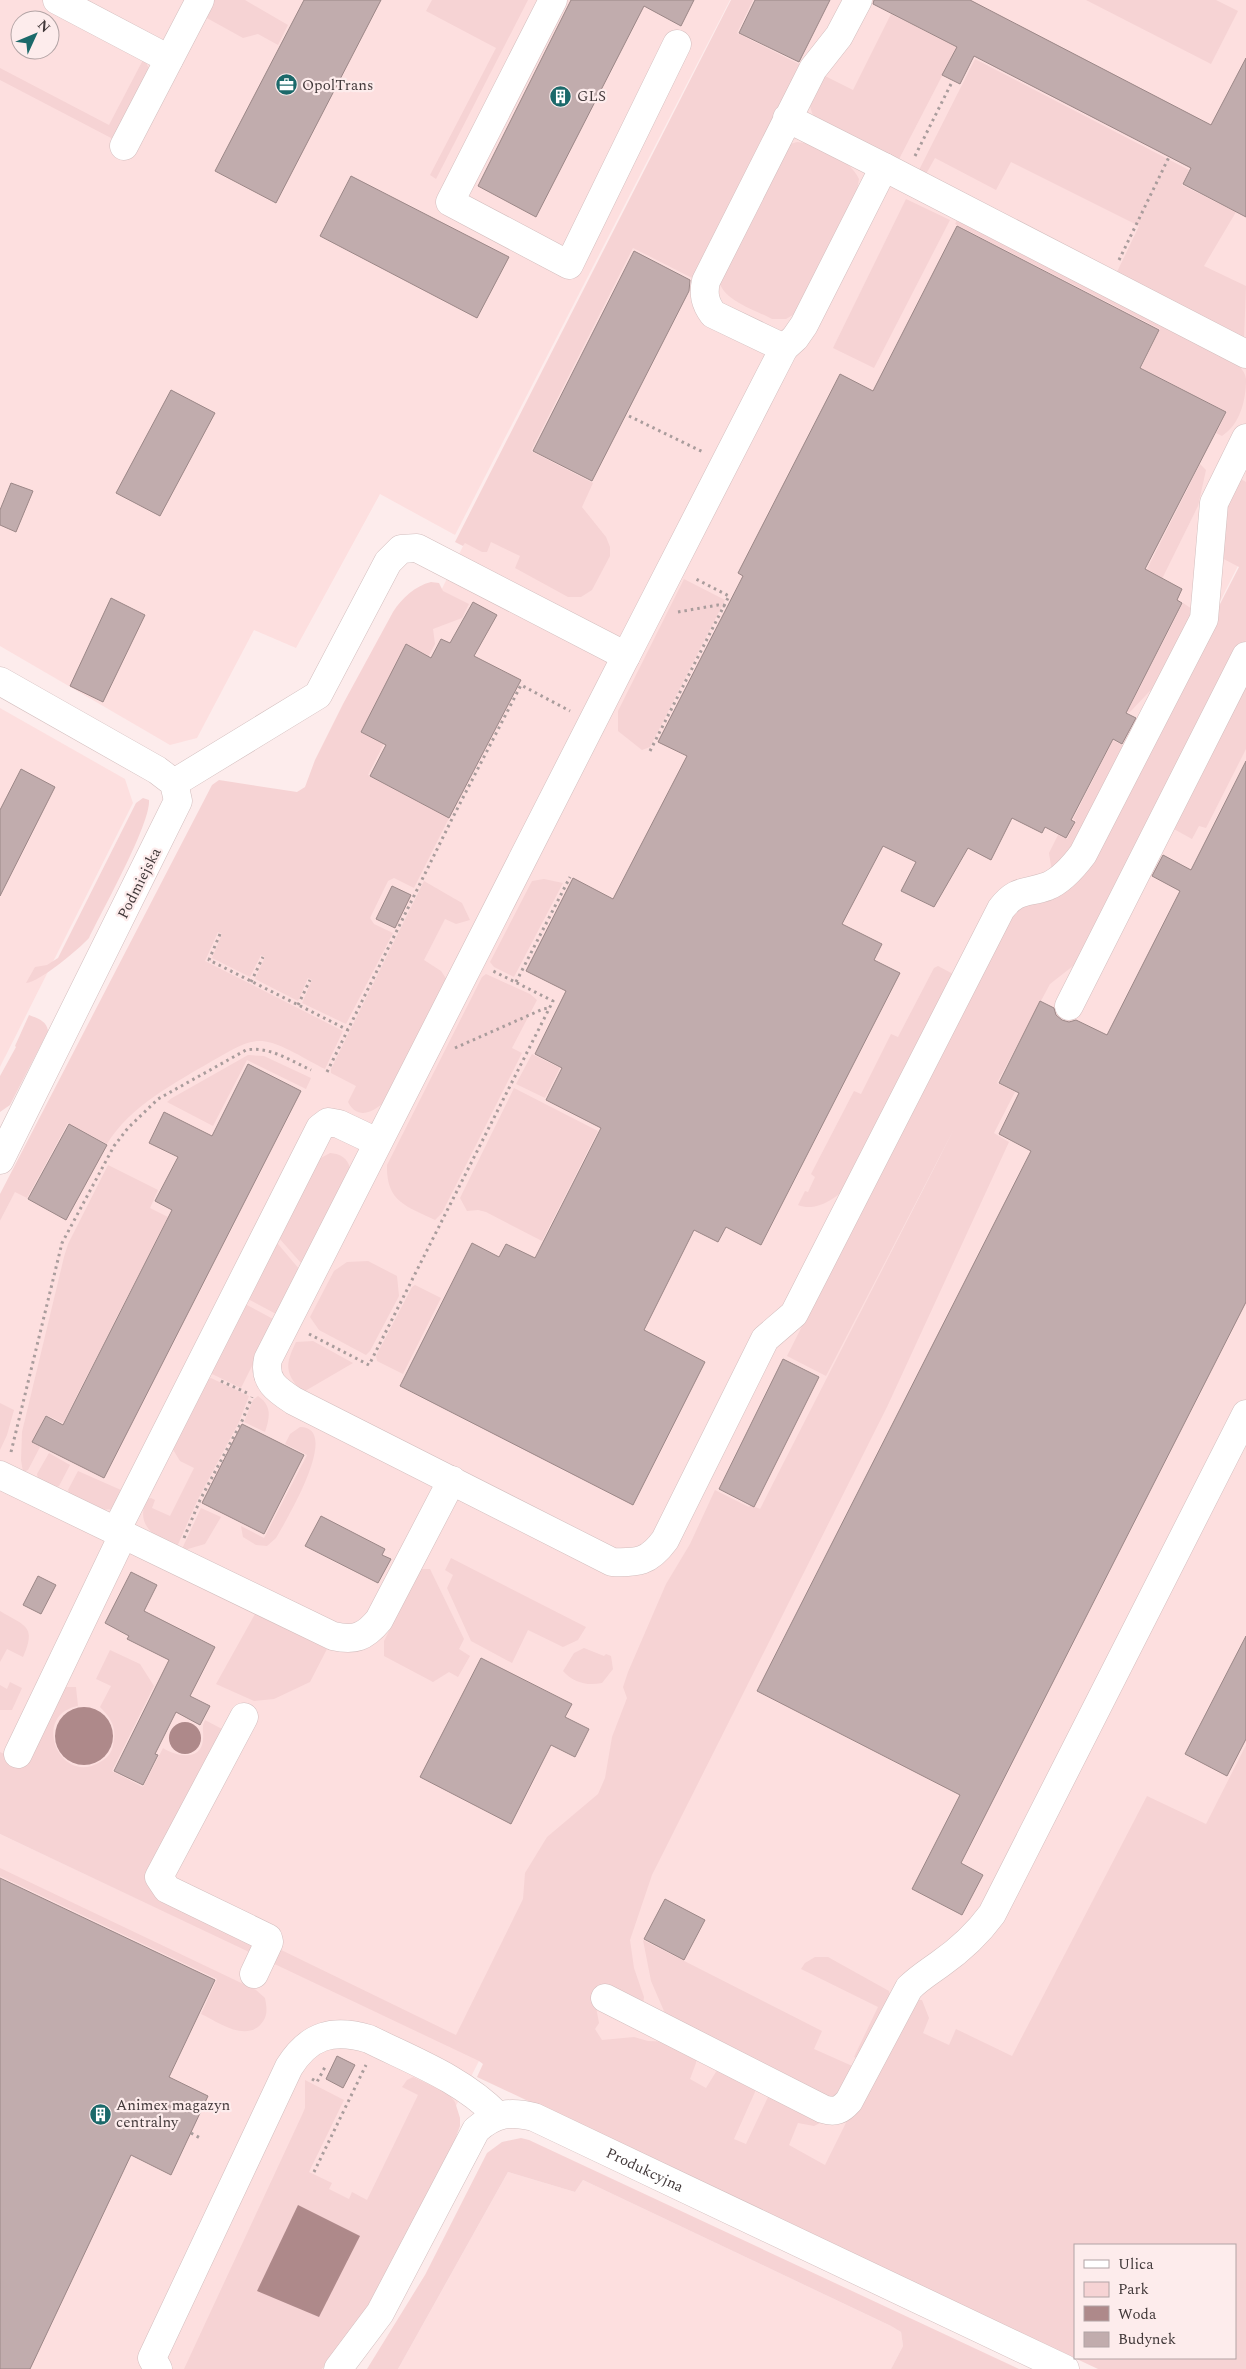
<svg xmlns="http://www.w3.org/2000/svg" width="1246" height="2369" font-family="Spectral,serif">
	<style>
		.built { fill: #fddfdf; fill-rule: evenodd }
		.green { fill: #f6d3d4; fill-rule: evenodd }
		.water { fill: #ae898a }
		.building { fill: #c1acad; stroke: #9b8787 }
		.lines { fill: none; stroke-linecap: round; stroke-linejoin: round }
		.minor-casing { stroke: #d3bebe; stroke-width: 29 }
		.path { stroke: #a99c9c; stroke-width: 3; stroke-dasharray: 2.5 4; stroke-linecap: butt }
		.minor { stroke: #fff; stroke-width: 28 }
		.labels { text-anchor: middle; stroke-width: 4.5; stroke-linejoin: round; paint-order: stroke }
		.poi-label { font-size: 15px; fill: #42393a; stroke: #fdecec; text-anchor: start }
		.street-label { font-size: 15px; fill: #42393a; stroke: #fdecec }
	</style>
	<rect width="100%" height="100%" fill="#fdecec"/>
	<!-- built -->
	<g class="built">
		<path d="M 0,0 L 730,0 L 455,535 L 380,494 L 296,648 L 254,630 L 197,738 L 170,745 L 0,646 ZM 20,20 L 50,20 L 50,50 L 20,50 Z"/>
		<path d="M 733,0 L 1246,0 L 1246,550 L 482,2062 L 479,2061 L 437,2143 L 304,2369 L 0,2369 L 0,1834 L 191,1924 L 0,1832 L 0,1221 L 222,783 L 312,797 L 428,617 Z"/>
		<path d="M 1246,557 L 1246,2369 L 1235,2358 L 1235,2245 L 1075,2245 L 1075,2343 L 485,2062 Z"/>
		<path d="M 0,708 L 125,779 L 133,803 L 0,1067 Z"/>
		<path d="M 508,2172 L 575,2192 L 583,2180 L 891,2326 L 901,2332 L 903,2346 L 891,2369 L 398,2369 Z"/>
	</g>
	<!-- green -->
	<g class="green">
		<path d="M 213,0 L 245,0 L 288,25 L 278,45 L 258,34 L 243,38 L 205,17 Z"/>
		<path d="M 432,0 L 528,0 L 436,179 L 430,175 L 496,48 L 426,11 Z"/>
		<path d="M 731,0 L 753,0 L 737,33 L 805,67 L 696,280 L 633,248 L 531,451 L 593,483 L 582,507 L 606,537 L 610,547 L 610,556 L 592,590 L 581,597 L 568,597 L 515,568 L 520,556 L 491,542 L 487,552 L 482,552 L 465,543 L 463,546 L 455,542 Z"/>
		<path d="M 1086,0 L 1216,0 L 1238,11 L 1211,64 Z"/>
		<path d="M 891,14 L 957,47 L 897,163 L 816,118 L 812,113 L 808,99 L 819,73 L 853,90 Z"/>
		<path d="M 144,58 L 149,69 L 113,139 L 0,80 L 0,68 L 109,125 Z"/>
		<path d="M 975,59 L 1189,170 L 1182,185 L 1236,212 L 1204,266 L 1246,286 L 1244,340 L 1116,274 L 1139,226 L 1011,162 L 996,190 L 935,158 L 926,174 L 919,170 Z"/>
		<path d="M 797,142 C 818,144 850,159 859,179 L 856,197 L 798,312 L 786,319 L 772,319 C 754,309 722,301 718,278 L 787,145 Z"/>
		<path d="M 906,199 L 950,220 L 874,368 L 833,348 Z"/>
		<path d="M 958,218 L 1233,359 C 1238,365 1245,371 1246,379 C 1246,401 1240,424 1222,436 L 1216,433 L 1227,412 L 1141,368 L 1160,329 L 955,224 Z"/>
		<path d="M 1200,464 L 1206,470 L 1198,506 L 1157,589 L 1141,581 Z"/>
		<path d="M 1234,475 L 1246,482 L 1246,640 L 1094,939 L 1073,966 L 1050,984 L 997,1083 L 1015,1092 L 994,1133 L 1009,1142 L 887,1407 L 652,1875 L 630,1940 L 634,1968 L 644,1997 L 643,2004 L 596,2007 L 599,2023 L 595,2029 L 602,2040 L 634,2037 L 648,2041 L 677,2042 L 697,2055 L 696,2063 L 690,2079 L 706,2088 L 719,2067 L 754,2084 L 755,2092 L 734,2139 L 746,2144 L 768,2097 L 775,2095 L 819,2117 L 820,2123 L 814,2126 L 798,2123 L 789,2145 L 825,2165 L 894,2026 L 917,2000 L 922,2000 L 929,2018 L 923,2033 L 949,2045 L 956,2029 L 1012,2056 L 1147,1796 L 1206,1824 L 1246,1745 L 1246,2369 L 1098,2369 L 477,2077 L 483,2064 L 479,2061 L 0,1834 L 0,1752 L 11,1757 L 66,1687 L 76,1687 L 78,1706 C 30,1715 60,1787 100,1762 C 107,1758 112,1753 113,1745 C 117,1728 112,1719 100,1707 L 111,1686 L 96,1679 L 110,1650 L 140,1664 L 154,1686 L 112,1771 L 143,1787 L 163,1748 C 175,1756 201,1762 203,1740 C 204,1731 201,1728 205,1720 L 222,1729 L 218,1736 L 226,1741 L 150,1886 L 456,2035 L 523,1899 L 525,1873 L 547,1837 L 598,1794 L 605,1778 L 612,1737 L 627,1698 L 623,1687 L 628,1672 L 666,1584 L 690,1544 L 715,1490 L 749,1507 L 751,1505 L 760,1509 L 955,1127 L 826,1376 L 787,1356 L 1011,910 L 1089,859 L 1239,567 L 1216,555 ZM 1075,2245 L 1235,2245 L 1235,2358 L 1075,2358 Z"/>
		<path d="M 684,579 L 725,600 L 650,747 L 642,750 L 618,731 L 618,711 Z"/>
		<path d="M 431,582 L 439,583 L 443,591 L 469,604 L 462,618 L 433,629 L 435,644 L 368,775 L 449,818 L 414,888 L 394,878 L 388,881 L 370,918 L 374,924 L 393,933 L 346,1024 L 302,1003 L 312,980 L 308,978 L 298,1001 L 255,979 L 265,957 L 261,955 L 250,977 L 212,958 L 222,934 L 218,932 L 205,961 L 343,1031 L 325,1069 C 308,1061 280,1042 262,1041 C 244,1040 227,1053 212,1061 C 175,1083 130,1106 107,1144 L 68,1123 L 27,1198 L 15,1192 L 0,1221 L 0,1194 L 212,785 L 219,780 L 297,792 L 305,787 L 315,760 L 343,704 L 393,612 C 402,598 415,586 431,582 Z"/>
		<path d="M 1183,603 L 1195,611 L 1166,674 L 1129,713 L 1127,712 Z"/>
		<path d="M 1246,672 L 1246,749 L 1206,828 L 1199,826 L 1192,839 L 1172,828 Z"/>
		<path d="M 1113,740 L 1129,749 L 1082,842 L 1052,872 L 1049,853 L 1058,835 L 1067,839 L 1076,821 L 1073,819 Z"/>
		<path d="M 143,798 L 149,800 C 151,823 102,911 89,938 C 79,949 40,982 26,983 L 35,967 L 47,965 L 58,958 L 136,803 Z"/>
		<path d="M 544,879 L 563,883 L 514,977 L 494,967 L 490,962 L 532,881 Z"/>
		<path d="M 424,881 L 462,903 L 470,920 L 456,924 L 445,919 L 424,960 L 441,971 L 447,980 L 387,1099 C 375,1112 358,1121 348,1102 L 356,1086 L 331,1073 L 331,1069 Z"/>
		<path d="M 938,966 L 955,975 L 852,1183 C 838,1196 818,1213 798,1205 L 805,1191 L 808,1192 L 815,1177 L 811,1174 L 854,1091 L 861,1094 L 891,1034 L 898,1037 L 934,968 Z"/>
		<path d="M 486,974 L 530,994 L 537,1000 L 512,1048 L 522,1053 L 442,1213 L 435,1220 C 406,1206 386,1202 387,1165 L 482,977 Z"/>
		<path d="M 29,1015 C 37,1018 47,1021 48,1031 L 10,1105 L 0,1112 L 0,1076 L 16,1047 L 15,1046 Z"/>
		<path d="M 532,1054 L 560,1068 L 545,1098 L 516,1084 Z"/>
		<path d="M 248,1055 L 264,1056 L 311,1078 L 306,1089 L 247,1060 L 213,1126 L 167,1102 L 172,1098 Z"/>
		<path d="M 514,1088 L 598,1131 L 542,1241 L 486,1212 L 478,1210 L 467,1211 L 460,1198 Z"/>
		<path d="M 330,1153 C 341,1154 347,1158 350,1168 L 304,1263 L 301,1263 L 279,1238 L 319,1159 Z"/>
		<path d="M 108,1165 L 158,1190 L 150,1208 L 168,1217 L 63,1423 L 46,1415 L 32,1442 L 40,1447 L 28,1470 L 23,1472 L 21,1460 L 22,1432 L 64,1257 L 68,1244 Z"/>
		<path d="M 275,1244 L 278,1244 L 300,1270 L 278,1315 L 248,1299 Z"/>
		<path d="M 368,1261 L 397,1276 L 399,1296 L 370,1351 L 366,1355 L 319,1330 L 310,1317 L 334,1271 L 347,1262 Z"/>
		<path d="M 415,1285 L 441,1298 L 403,1374 L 377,1361 L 376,1356 L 412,1287 Z"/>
		<path d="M 245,1304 L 275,1320 L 241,1388 L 210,1373 Z"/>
		<path d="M 313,1341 L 353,1363 L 305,1391 L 300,1390 C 284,1371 286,1363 296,1342 Z"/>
		<path d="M 211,1378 L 249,1396 L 239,1422 L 198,1499 L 176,1549 C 156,1537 134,1526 147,1499 L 151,1498 L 155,1500 L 152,1508 L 170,1516 L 194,1468 L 180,1461 L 172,1448 L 206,1381 Z"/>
		<path d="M 258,1396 C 272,1406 270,1417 265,1432 L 244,1422 L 253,1400 Z"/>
		<path d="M 0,1403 L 14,1410 L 7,1435 L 0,1450 Z"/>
		<path d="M 300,1427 C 343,1427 284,1524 276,1538 L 267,1546 L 256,1545 L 243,1537 L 241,1526 L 264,1538 L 307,1455 L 285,1444 L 290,1434 Z"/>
		<path d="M 49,1453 L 70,1465 L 59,1486 L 53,1488 L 38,1479 L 37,1474 Z"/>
		<path d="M 78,1471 L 121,1490 L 121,1497 L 114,1509 L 100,1510 L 70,1495 L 68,1490 Z"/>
		<path d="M 201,1508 L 221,1517 L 205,1544 L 181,1551 Z"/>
		<path d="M 451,1558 L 586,1627 L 578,1640 L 563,1647 L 528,1630 L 512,1663 L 471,1641 L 447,1588 L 453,1575 L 445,1570 Z"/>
		<path d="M 420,1569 L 430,1569 L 464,1639 L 459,1649 L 470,1656 L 458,1677 L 449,1672 L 433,1682 L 384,1656 L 384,1641 Z"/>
		<path d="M 0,1611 C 25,1626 37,1626 23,1657 L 7,1649 L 0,1662 Z"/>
		<path d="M 255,1614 L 327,1649 L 310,1682 L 274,1699 L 254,1701 L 216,1684 Z"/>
		<path d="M 584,1648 L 604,1656 L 606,1654 L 611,1656 L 613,1669 L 602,1683 C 587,1686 574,1683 563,1671 L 574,1653 Z"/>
		<path d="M 10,1682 L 22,1688 L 12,1710 L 0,1710 L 0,1685 L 7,1689 Z"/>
		<path d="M 0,1868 L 256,1990 L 265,1998 C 267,2008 268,2016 261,2024 C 245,2042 218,2022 201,2014 L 217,1979 L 0,1876 Z"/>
		<path d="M 643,1940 L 822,2031 L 814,2049 L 859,2069 L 835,2096 L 825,2098 L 667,2018 L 651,1981 Z"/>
		<path d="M 815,1957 L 828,1957 L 889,1991 L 891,1999 L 863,2061 L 854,2057 L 878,2007 L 801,1969 L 805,1963 Z"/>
		<path d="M 413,2077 L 448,2093 L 455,2102 L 460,2118 L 460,2126 L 455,2140 C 416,2217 381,2304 322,2369 L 184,2369 L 302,2115 L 305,2108 L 305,2080 L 344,2100 L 309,2172 L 332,2183 L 329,2189 L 349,2199 L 352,2192 L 367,2200 L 418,2095 L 402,2087 L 407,2080 Z"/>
		<path d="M 521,2138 L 529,2140 L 1019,2369 L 891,2369 L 903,2346 L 901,2332 L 891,2326 L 583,2180 L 575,2192 L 508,2172 L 398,2369 L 367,2369 L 425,2275 L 487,2153 L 502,2142 Z"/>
	</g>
	<!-- water -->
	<g class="water">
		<circle cx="84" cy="1736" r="29"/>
		<circle cx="185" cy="1738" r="16"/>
		<path d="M 298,2205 L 360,2236 L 319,2317 L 257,2291 Z"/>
	</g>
	<!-- building -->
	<g class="building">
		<path d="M 304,0 L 381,0 L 276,203 L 215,171 Z"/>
		<path d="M 571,0 L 694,0 L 681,26 L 644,6 L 536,217 L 478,186 Z"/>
		<path d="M 755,0 L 830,0 L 799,62 L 739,33 Z"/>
		<path d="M 874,0 L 970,0 L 1211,125 L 1246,58 L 1246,217 L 1183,184 L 1191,168 L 974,56 L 960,84 L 942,75 L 957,47 L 873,4 Z"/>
		<path d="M 351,176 L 509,257 L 477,318 L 320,236 Z"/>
		<path d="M 957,226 L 1159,330 L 1140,368 L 1226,412 L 1145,569 L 1182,589 L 1177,600 L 1182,603 L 1126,713 L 1136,718 L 1122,744 L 1113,739 L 1071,820 L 1075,822 L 1066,838 L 1045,827 L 1042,833 L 1012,818 L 991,860 L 968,848 L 934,907 L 901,891 L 916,862 L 883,846 L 842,924 L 882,944 L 874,960 L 900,973 L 761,1245 L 726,1227 L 718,1242 L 694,1230 L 644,1330 L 705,1362 L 633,1505 L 400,1386 L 472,1243 L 499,1257 L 506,1244 L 535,1258 L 601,1128 L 546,1100 L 562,1068 L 535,1054 L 566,991 L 526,971 L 573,878 L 613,899 L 687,756 L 658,742 L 743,576 L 738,573 L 840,374 L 873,391 Z"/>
		<path d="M 634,251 L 690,280 L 689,291 L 592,481 L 533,451 Z"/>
		<path d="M 171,390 L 215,413 L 160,516 L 116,493 Z"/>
		<path d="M 11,483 L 33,491 L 16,532 L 0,525 L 0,510 Z"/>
		<path d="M 111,598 L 145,615 L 103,702 L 70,686 Z"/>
		<path d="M 473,602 L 497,615 L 474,656 L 521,680 L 449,818 L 370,776 L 386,745 L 361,732 L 406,644 L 431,658 L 441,639 L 450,643 Z"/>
		<path d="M 1246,761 L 1246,1302 L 961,1863 L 983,1875 L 962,1915 L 912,1889 L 960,1795 L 757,1691 L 1031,1151 L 999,1134 L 1019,1093 L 999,1083 L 1040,1001 L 1054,1008 L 1056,1015 L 1062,1020 L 1069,1022 L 1076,1020 L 1107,1035 L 1180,891 L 1152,876 L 1163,855 L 1191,870 Z"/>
		<path d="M 21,769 L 55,787 L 0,896 L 0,810 Z"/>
		<path d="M 392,886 L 411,895 L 395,928 L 376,919 Z"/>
		<path d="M 248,1064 L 301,1091 L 104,1478 L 32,1442 L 46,1416 L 63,1425 L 172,1210 L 155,1201 L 178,1157 L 149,1143 L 164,1112 L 212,1136 Z"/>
		<path d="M 69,1124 L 107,1145 L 66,1220 L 28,1199 Z"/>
		<path d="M 783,1359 L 819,1377 L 754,1507 L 719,1489 Z"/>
		<path d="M 242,1424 L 304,1455 L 264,1534 L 202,1503 Z"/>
		<path d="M 321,1516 L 385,1549 L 382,1555 L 391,1559 L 378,1583 L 305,1546 Z"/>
		<path d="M 131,1572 L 157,1585 L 144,1611 L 215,1647 L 190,1696 L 210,1706 L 200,1725 L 176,1712 L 155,1754 L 158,1755 L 143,1785 L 114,1771 L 169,1660 L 127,1639 L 129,1636 L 105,1623 Z"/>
		<path d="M 38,1576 L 56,1585 L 41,1614 L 23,1605 Z"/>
		<path d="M 1246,1636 L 1246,1739 L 1227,1776 L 1185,1754 Z"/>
		<path d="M 481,1658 L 572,1704 L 565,1717 L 589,1729 L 575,1757 L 551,1745 L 511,1824 L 420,1777 Z"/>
		<path d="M 0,1878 L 215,1980 L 169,2077 L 208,2096 L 171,2175 L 131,2155 L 30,2369 L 0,2369 Z"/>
		<path d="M 665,1899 L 705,1920 L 684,1960 L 644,1939 Z"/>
		<path d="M 337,2056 L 355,2065 L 343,2088 L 326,2079 Z"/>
	</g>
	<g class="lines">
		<defs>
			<g id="minor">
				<path d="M 57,0 L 169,59"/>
				<path d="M 553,0 L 450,202 L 569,265 L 677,44"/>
				<path d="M 787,118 L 884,167 L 804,325 L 795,338 L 784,348 L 713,314 C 705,303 703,294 706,281 L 813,69 L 839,36 L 858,0"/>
				<path d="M 124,146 L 200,0"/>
				<path d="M 884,167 L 1246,354"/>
				<path d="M 626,656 L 268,1359 C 263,1381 277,1390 294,1401 L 612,1562 C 638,1563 649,1562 665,1540 L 765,1339 L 794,1314 L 1001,909 C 1017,888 1026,894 1048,886 C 1062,880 1074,866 1083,854 L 1204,619 L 1214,503 L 1246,438"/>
				<path d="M 0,681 L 157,770 L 174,783 L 178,801 L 0,1160"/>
				<path d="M 174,783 L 318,695 L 388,562 L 401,549 L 417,548 L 626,656 L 784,348"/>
				<path d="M 1069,1006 L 1246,656"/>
				<path d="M 0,1475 L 333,1636 C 355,1641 365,1637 379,1620 L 452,1480"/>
				<path d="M 116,1531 L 320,1128 L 328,1122 L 339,1124 L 377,1142"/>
				<path d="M 244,1717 L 159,1877 L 167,1889 L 268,1938 L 269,1942 L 254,1974"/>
				<path d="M 18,1754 L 123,1535"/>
				<path d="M 605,1998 L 823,2109 C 835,2113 841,2110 849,2101 L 909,1988 C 919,1978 929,1972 940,1964 C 960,1950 978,1933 992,1914 L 1246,1414"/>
				<path d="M 158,2369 L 152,2358 L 289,2067 C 309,2035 333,2028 369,2039 C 413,2061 462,2079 497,2115"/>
				<path id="s1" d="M 338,2369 L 380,2313 L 476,2130 C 495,2113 510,2111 534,2117 L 1065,2369"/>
			</g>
		</defs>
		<!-- minor casing -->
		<use href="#minor" class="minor-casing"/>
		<!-- path -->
		<g class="path">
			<path d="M 915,156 L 953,80"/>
			<path d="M 1119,260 L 1169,157"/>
			<path d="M 629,416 L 703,452"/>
			<path d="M 678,612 L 718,605 L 725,606"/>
			<path d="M 650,751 L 729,596 L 694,578"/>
			<path d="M 220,934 L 209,960 L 348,1030"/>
			<path d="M 251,982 L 263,957"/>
			<path d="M 516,982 L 570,877"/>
			<path d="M 298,1005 L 310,980"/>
			<path d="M 455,1048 L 543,1009 L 549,1008"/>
			<path d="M 327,1072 L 452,819 L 521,685 L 570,711"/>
			<path d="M 309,1334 L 369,1365 L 553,1001 L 493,971"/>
			<path d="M 221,1381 L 247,1393"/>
			<path d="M 11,1452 L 62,1243 L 114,1146 L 128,1128 L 158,1099 L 246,1050 C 270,1046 291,1061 311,1070"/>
			<path d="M 184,1538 L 200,1500 L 242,1421 L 252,1397"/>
			<path d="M 312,2079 L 317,2082 L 325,2067"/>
			<path d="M 191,2133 L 202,2139"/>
			<path d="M 314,2172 L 366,2065"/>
		</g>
		<!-- minor -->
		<use href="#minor" class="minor"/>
	</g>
	<!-- icons -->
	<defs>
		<symbol id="office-disc" viewBox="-11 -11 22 22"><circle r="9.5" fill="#1b696a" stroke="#fdecec"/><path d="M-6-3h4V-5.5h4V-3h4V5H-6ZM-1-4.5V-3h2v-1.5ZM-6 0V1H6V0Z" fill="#fff"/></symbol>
		<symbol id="building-disc" viewBox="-11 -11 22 22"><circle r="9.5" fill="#1b696a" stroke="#fdecec"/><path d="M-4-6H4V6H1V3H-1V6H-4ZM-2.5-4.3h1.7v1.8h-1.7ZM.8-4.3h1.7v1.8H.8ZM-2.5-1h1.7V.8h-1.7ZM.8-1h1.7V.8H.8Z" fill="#fff"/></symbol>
	</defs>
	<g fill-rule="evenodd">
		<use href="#office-disc" x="274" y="72" width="25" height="25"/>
		<use href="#building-disc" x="548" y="84" width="25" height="25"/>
		<use href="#building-disc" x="88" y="2102" width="25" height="25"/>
	</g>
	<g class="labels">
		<!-- poi labels -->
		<g class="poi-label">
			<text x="302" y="90">OpolTrans</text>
			<text x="577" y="101">GLS</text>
			<text x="116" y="2110">Animex magazyn<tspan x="116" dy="17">centralny</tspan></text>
		</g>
		<!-- street labels -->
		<g class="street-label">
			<text transform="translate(139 883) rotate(-63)" y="5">Podmiejska</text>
			<text dy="5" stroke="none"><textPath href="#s1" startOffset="462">Produkcyjna</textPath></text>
		</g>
	</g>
	<!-- legend -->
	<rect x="1074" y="2244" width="162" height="115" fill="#fdecec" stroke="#b2a4a5"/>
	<rect x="1084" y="2260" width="25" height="8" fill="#ffffff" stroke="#b2a4a5"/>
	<text x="1118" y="2269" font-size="15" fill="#42393a">Ulica</text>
	<rect x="1084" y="2282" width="25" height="15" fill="#f6d3d4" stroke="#b2a4a5"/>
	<text x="1118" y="2294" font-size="15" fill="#42393a">Park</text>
	<rect x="1084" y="2306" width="25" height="15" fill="#ae898a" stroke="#b2a4a5"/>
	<text x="1118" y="2319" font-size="15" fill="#42393a">Woda</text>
	<rect x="1084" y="2332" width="25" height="15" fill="#c1acad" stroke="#b2a4a5"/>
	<text x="1118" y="2344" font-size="15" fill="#42393a">Budynek</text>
	<!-- north arrow -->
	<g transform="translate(35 35) rotate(46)"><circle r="24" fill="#fdecec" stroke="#b2a4a5"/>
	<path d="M0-4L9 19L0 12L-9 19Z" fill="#1b696a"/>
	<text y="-8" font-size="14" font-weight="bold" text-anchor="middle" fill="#42393a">N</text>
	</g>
</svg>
